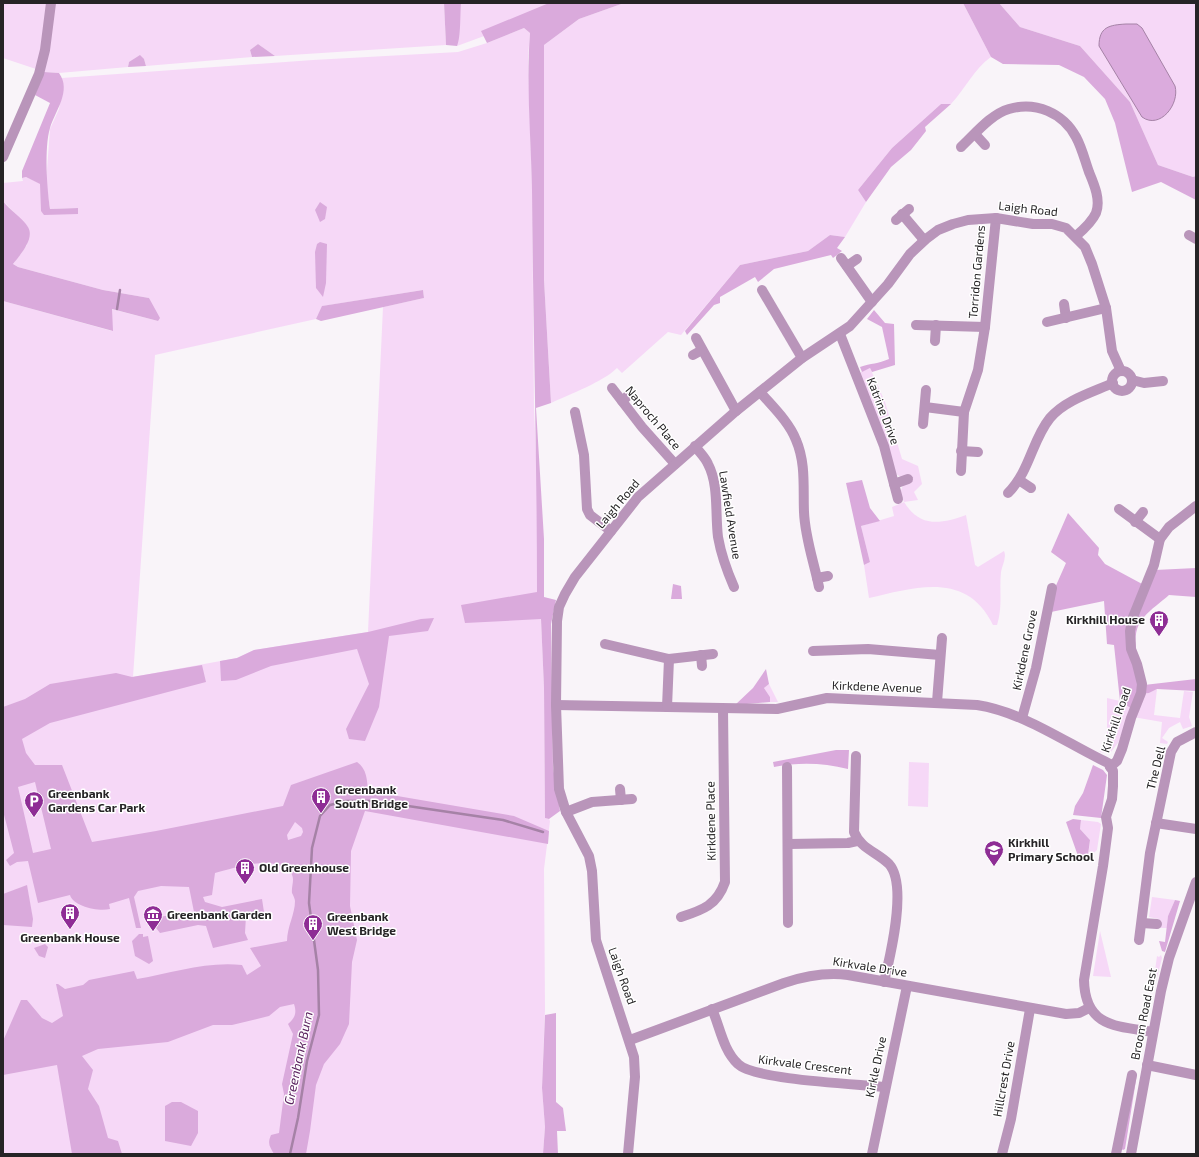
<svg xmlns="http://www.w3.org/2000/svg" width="1199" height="1157" font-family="'Exo 2',sans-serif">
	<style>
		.green { fill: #f6d8f7; fill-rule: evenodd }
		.forest { fill: #daaadc; fill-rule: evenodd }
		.water { fill: #dbabdd; stroke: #a582a6 }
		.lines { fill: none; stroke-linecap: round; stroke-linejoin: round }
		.stream { stroke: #a582a6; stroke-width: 2.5 }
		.minor { stroke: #b995ba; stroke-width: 10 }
		.labels { text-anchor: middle; stroke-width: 3; stroke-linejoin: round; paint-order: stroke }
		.street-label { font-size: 12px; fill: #262426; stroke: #fff }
		.poi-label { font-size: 12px; font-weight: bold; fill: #262426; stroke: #fff; text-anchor: start }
		.water-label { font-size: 13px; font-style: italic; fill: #5c2460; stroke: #fff }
	</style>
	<rect width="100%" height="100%" fill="#f9f4f9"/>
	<!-- green -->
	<g class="green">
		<path d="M 3,3 L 47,3 L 40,56 L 36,69 L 3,58 Z"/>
		<path d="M 53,3 L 444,3 L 446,45 L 275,56 L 258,44 L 250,50 L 252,57 L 146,66 L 144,59 L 129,62 L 128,67 L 59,73 L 44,72 Z"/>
		<path d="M 451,3 L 565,3 L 528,20 L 457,46 L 454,32 Z"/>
		<path d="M 624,3 L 963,3 L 991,57 C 974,69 965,89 951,104 L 941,104 L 892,148 L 858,190 L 866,202 L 845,237 L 830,235 L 808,251 L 740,265 L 681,335 L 668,332 L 622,373 L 617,368 C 603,382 570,394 551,403 L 544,280 L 544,45 L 579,19 Z"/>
		<path d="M 999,3 L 1196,3 L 1196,176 L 1193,177 L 1158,165 L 1130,102 L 1080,46 L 1020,27 Z"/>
		<path d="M 524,28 L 530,33 L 528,57 L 532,189 L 534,408 L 537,480 L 537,592 L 541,619 L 544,688 L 545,818 L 549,819 L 550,821 L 544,869 L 545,1009 L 542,1088 L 545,1127 L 543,1154 L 3,1154 L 3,301 L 112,331 L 111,309 L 158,321 L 149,298 L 103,290 L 18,267 L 13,264 L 27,245 L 28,227 L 3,201 L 3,183 L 23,181 L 22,178 L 26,177 L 41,184 L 41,211 L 78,213 L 77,208 L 50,209 L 46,183 L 50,129 L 59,109 L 63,88 L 62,78 L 313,60 L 458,52 L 487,43 ZM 423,290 L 424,298 L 383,307 L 368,632 L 254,650 L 237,658 L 133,677 L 155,355 L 316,319 L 323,306 Z"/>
		<path d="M 870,368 L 885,402 L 902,459 L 918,466 L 922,484 L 914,492 L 918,500 L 904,502 C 920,528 941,524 966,515 L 975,565 L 978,567 L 1004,551 C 1007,558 1002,565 1001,572 C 999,591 1003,605 997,625 L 993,625 C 967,571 916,587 869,598 L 864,565 L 870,562 L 861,526 L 894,516 L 892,507 L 904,502 L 900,493 L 903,485 L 901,477 L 894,473 L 859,373 Z"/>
		<path d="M 769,684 L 778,702 L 770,702 L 770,697 L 764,688 Z"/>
		<path d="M 1157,689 L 1154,715 L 1180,718 L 1184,691 L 1193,692 L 1189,717 L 1192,726 L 1183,729 L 1180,722 L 1169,728 L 1162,738 L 1168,742 L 1167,744 L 1160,743 L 1162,722 L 1133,717 L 1142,694 L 1149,693 Z"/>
		<path d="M 1107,698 L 1120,701 L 1132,709 L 1118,743 L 1110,753 L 1099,752 L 1107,746 Z"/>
		<path d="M 909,762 L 929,763 L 928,807 L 908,806 Z"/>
		<path d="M 1081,820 L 1098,822 L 1101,824 L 1097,850 L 1088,858 L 1090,840 L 1080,829 Z"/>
		<path d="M 1152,897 L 1175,900 L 1168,916 L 1167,928 L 1158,928 L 1159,919 L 1149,917 Z"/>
		<path d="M 1100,931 L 1111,977 L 1093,976 Z"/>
		<path d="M 1161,955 L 1162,958 L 1155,986 L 1153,985 L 1157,956 L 1159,957 Z"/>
	</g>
	<!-- forest -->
	<g class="forest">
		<path d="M 444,3 L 461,3 C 460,15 461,37 457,46 L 446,45 Z"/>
		<path d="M 549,3 L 624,3 L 579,19 L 544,45 L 544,280 L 551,403 L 536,408 L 544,539 L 544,597 L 556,600 L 551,624 L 553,767 L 560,811 L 549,819 L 545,818 L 544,688 L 541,619 L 465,623 L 461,605 L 537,592 C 537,458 533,324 532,190 C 531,138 526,85 530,33 L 524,28 L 487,43 L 481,31 Z"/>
		<path d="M 963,3 L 999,3 L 1020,27 L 1080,46 L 1130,102 L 1158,165 L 1193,177 L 1196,176 L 1196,200 L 1161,182 L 1132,192 L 1115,123 L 1105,99 L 1084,77 L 1059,65 L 1003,64 L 991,57 Z"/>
		<path d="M 258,44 L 275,56 L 252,57 L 250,50 Z"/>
		<path d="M 140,55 L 144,59 L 146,66 L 128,67 L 129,62 Z"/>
		<path d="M 44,72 L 59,73 C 72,91 55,111 50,128 C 44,148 47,188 50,209 L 78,208 L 78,214 L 44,215 L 41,211 L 40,184 L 26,177 L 22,178 L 22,171 L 50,103 L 35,95 Z"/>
		<path d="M 941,104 L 951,104 L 925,127 L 926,131 L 911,150 L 891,167 L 866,202 L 858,190 L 892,148 Z"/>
		<path d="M 3,201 C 9,210 23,218 28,227 C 35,239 20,255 13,264 L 18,267 L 103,290 L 149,298 L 160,318 L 158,321 L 112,309 L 113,331 L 3,301 Z"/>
		<path d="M 320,202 L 327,207 L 325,219 L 320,222 L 315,210 Z"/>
		<path d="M 830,235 L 845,237 L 837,248 L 842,251 L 833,258 L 831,255 L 774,269 L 758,282 L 755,277 L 720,297 L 720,303 L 714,305 L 687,335 L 685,331 L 740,265 L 808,251 Z"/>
		<path d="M 320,242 L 327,244 L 326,283 L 323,297 L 316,288 L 315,252 L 317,244 Z"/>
		<path d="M 423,290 L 424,298 L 321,321 L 316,319 L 322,306 Z"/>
		<path d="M 874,310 L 885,323 L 894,324 L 895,365 L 872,372 L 870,368 L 862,372 L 860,367 C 871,363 878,364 889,359 L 882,327 L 867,319 Z"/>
		<path d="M 862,480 L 870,508 L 880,521 L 861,526 L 870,562 L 864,565 L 846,483 Z"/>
		<path d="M 1068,513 L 1099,548 L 1098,555 L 1105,564 L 1144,585 L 1132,610 L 1139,683 L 1132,709 L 1120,701 L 1114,645 L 1107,644 L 1104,601 L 1051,612 L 1054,590 L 1066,563 L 1051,552 Z"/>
		<path d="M 1196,568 L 1196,597 L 1169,595 C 1161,602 1151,609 1144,617 C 1127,635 1140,665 1144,685 L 1196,679 L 1196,691 L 1157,689 L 1149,693 L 1142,694 L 1134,650 L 1133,625 L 1155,570 Z"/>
		<path d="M 673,584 L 681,586 L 682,599 L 671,599 Z"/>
		<path d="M 434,618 L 428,631 L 389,636 L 379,707 L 365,741 L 349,739 L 346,729 L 369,684 L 357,649 L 271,666 L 236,680 L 221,681 L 220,661 L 237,658 L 254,650 L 368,632 L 421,619 Z"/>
		<path d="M 202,665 L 206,682 L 50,723 L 22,739 L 26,753 L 35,765 L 62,765 L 92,842 L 156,831 L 283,806 L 291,785 L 357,762 C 367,769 367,780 368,791 L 514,816 L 549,831 L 548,844 L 365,811 L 351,851 L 350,906 L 357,940 L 352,962 L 349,1024 L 340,1044 L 324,1064 L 316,1085 L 310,1131 L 306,1154 L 274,1154 C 270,1147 267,1144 271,1135 L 279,1133 L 284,1094 L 282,1084 L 293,1034 L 288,1024 C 295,1018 297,1013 294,1004 L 280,1007 L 269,1016 L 232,1025 L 213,1025 L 168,1042 L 98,1049 L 82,1056 L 93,1070 L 88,1089 L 99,1106 L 108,1138 L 118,1141 L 122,1154 L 72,1154 L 57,1065 L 3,1075 L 3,1041 L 21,1000 L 27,1000 L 42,1018 L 52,1023 L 63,1016 L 56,984 L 58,984 L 65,989 L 83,985 L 89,980 L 134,971 L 137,979 C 172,973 207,961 242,965 L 247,975 L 261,966 L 250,948 L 287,941 C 287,927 295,914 295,901 C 295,899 293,895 292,893 C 291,886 296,878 290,872 C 272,854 236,868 215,873 L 212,895 L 203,897 L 205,902 L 222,907 L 262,899 L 264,912 L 246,916 L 245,933 L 248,940 L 213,948 L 206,926 L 198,925 L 160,933 L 150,920 L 151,918 L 194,912 L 189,887 L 161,886 L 138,891 L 134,897 L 141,928 L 136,928 L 129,898 L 109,904 L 110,909 C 98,912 73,906 70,895 L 38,903 L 28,861 L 17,862 L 10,866 L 6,860 L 14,853 L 3,811 L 3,707 L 25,699 L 50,684 L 116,673 L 132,677 ZM 35,782 L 51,849 L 33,853 L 18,787 ZM 295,822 L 302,828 L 303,832 L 301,836 L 288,840 L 287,835 Z"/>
		<path d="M 766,669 L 769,684 L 764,688 L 770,697 L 770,702 L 735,705 L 753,688 Z"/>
		<path d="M 836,750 L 849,750 L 848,769 C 823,763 800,762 774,767 L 773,762 Z"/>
		<path d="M 1093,765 L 1103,770 L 1107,775 L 1101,818 L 1073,815 L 1075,806 L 1083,793 Z"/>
		<path d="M 1073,819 L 1081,820 L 1080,829 L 1090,840 L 1088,855 L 1078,856 L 1066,822 Z"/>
		<path d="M 27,885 L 33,919 L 32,927 L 3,925 L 3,894 Z"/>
		<path d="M 1175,900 L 1180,901 L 1165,952 L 1162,951 L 1159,941 L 1165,942 L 1168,916 Z"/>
		<path d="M 139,934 L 143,934 L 143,937 L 148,936 L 153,961 L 149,964 L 135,956 L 132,941 Z"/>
		<path d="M 45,944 L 48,947 L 45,958 L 39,956 L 34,948 Z"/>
		<path d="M 556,1013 L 556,1102 L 563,1108 L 566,1131 L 557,1131 L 558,1154 L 543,1154 L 545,1127 L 542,1088 L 545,1015 Z"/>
		<path d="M 1135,1073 L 1137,1074 L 1125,1149 L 1123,1150 L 1120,1148 Z"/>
		<path d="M 172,1102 L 181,1102 L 198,1111 L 198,1133 L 191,1146 L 165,1141 L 165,1106 Z"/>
	</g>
	<!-- water -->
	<path class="water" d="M 1126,24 L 1137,24 L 1142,28 L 1175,86 C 1180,104 1160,130 1142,117 L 1099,46 C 1099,27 1109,25 1126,24 Z"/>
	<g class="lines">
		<!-- stream -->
		<g class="stream">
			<path d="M 117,309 L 120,290"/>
			<path d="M 290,1154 L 298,1118 L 307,1061 L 319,1015 L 318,970 L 309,903 L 312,848 L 320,816 L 330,805 L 346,801 L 374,801 L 503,820 L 543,832"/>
		</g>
		<!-- minor -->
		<g class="minor">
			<path d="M 975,134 L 985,145"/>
			<path d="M 961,147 C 975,134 991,114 1009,109 C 1036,101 1063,113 1076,137 C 1082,148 1085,161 1089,172 C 1094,184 1101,200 1096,213 C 1092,222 1083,230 1076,236"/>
			<path d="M 3,157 L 39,74 L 45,50 L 51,3"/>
			<path d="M 902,214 L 924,240"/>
			<path d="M 896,220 L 909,209"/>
			<path d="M 1189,235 L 1196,239"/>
			<path d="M 841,258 L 872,302"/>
			<path d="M 847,266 L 857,259"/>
			<path d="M 762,290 L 802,358"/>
			<path d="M 1064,304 L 1066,318"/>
			<path d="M 1047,322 L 1106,308"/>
			<path d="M 916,325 L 985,327"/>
			<path d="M 840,334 L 884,446 L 898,499"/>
			<path d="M 696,338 L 736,411"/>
			<path d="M 935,341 L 936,325"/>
			<path d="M 693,355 L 702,350"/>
			<circle cx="1122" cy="381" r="10"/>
			<path d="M 1132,380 L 1144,383 L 1163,381"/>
			<path d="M 612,388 L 642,427 L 675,464"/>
			<path d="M 760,392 C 773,407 789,422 796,440 C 806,463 803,488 804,512 C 805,538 814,562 819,587"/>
			<path d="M 622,401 L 631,393"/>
			<path d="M 925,407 L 964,412"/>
			<path d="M 575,412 L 584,455 L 587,509 L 590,515 L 611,531"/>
			<path d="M 923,424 L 926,390"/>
			<path d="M 695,446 C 699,452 705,457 708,464 C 719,485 715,513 718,537 C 721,554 727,571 734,587"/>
			<path d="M 961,451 L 978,452"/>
			<path d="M 961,471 L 964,412 L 978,370 L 985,327 L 996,218"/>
			<path d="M 1019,480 L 1031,488"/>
			<path d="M 894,484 L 908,479"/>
			<path d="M 1008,493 C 1030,471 1032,440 1050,418 C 1065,400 1093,392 1113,383"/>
			<path d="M 1119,509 L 1160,539"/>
			<path d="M 1135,522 L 1143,512"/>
			<path d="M 817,578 L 828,576"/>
			<path d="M 605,644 L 669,659 L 713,654"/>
			<path d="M 813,651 L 868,649 L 940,655"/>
			<path d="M 701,655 L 702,666"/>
			<path d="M 937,702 L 942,638"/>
			<path d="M 556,705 L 777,709 L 827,698 L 977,705 C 1023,712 1066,743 1108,763 L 1113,771 L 1113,786 L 1112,799 L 1106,817 L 1108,828 L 1103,866 L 1084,980 C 1085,1027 1116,1026 1153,1032"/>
			<path d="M 667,707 L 669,659"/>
			<path d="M 1022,718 L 1036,668 L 1052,588"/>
			<path d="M 856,756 L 854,832 C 861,849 877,852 889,864 C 908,885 890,957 884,982"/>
			<path d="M 787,767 L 788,923"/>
			<path d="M 1110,767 L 1117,761 L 1122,749 L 1131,718 L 1141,693 L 1142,684 L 1137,664 L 1131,649 L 1130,631 L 1133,617 L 1154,565 L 1160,539 L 1169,527 L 1196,506"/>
			<path d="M 620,789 L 621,800"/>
			<path d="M 566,812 L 592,802 L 632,799"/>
			<path d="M 1156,823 L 1196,829"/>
			<path d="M 789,844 L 848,843 L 857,841"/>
			<path d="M 681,917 C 703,910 717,905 725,882 L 723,709"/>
			<path d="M 1142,923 L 1157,924"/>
			<path d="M 1139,940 L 1150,853 L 1171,752 L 1177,742 L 1196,732"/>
			<path d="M 712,1009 C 720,1027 723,1050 738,1064 C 754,1080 858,1084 885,1087"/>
			<path d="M 630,1040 L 784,983 C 805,976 825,972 848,975 L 1066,1014 L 1079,1013 L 1089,1008"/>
			<path d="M 1147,1065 L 1196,1075"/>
			<path d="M 628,1154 L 635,1077 L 634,1057 L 596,940 L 592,871 L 589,856 L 566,812 L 559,789 L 556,705 L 557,621 L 559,607 L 565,594 L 575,577 L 638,497 L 736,411 L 802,358 L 850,326 L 888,284 L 910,254 L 926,239 L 938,230 L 953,224 L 968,220 L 996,218 L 1033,224 L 1052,224 L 1066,228 L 1085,247 L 1092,264 L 1106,308 L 1112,351 L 1121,371"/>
			<path d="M 872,1154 L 907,986"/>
			<path d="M 1002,1154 L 1011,1119 L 1030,1009"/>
			<path d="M 1116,1154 L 1132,1075"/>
			<path d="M 1131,1154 L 1161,991 L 1169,958 L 1196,882"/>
		</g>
	</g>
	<!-- icons -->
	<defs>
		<symbol id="building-pin" viewBox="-11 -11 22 30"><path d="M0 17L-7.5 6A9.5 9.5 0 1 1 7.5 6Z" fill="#8e2d95" stroke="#fff"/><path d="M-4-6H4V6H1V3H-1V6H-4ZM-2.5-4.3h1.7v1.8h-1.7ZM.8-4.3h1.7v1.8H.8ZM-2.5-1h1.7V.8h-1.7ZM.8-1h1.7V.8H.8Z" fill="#fff"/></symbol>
		<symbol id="parking-pin" viewBox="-11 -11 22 30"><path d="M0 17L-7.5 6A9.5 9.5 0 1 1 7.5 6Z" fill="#8e2d95" stroke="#fff"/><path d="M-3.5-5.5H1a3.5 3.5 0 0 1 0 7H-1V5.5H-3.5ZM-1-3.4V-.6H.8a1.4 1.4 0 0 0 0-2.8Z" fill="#fff"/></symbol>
		<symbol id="school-pin" viewBox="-11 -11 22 30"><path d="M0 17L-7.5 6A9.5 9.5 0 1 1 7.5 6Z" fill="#8e2d95" stroke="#fff"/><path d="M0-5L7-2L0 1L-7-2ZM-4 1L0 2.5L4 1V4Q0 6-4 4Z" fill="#fff"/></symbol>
		<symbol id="museum-pin" viewBox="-11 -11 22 30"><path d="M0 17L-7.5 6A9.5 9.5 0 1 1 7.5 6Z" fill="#8e2d95" stroke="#fff"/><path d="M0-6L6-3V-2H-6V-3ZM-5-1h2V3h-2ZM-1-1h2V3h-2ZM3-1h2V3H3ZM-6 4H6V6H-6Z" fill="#fff"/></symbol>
	</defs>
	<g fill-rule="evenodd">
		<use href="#building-pin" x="1148" y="609" width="22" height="30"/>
		<use href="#building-pin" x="310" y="786" width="22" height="30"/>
		<use href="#parking-pin" x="23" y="790" width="22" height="30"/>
		<use href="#school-pin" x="983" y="839" width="22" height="30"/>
		<use href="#building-pin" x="234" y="857" width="22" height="30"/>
		<use href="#building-pin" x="59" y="902" width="22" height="30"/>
		<use href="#museum-pin" x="142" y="904" width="22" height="30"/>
		<use href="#building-pin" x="302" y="913" width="22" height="30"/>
	</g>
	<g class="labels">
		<!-- street labels -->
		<g class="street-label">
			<text transform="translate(1028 209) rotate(6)" y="4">Laigh Road</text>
			<text transform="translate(977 272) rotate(-85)" y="4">Torridon Gardens</text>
			<text transform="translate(883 411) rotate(69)" y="4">Katrine Drive</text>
			<text transform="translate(653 418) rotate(50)" y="4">Naproch Place</text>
			<text transform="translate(618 504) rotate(-50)" y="4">Laigh Road</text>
			<text transform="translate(730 515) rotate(81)" y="4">Lawfield Avenue</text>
			<text transform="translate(1025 650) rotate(-78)" y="4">Kirkdene Grove</text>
			<text transform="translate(877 687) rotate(2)" y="4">Kirkdene Avenue</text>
			<text transform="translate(1116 720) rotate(-71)" y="4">Kirkhill Road</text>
			<text transform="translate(1156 768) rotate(-76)" y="4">The Dell</text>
			<text transform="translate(711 821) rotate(-91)" y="4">Kirkdene Place</text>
			<text transform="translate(870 967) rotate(9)" y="4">Kirkvale Drive</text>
			<text transform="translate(622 976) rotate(70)" y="4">Laigh Road</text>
			<text transform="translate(1144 1014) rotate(-79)" y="4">Broom Road East</text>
			<text transform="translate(805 1065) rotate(7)" y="4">Kirkvale Crescent</text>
			<text transform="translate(876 1067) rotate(-78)" y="4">Kirkle Drive</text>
			<text transform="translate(1004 1079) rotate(-80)" y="4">Hillcrest Drive</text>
		</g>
		<!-- poi labels -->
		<g class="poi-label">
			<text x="1145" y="624" text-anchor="end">Kirkhill House</text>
			<text x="335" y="794">Greenbank<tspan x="335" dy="14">South Bridge</tspan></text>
			<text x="48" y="798">Greenbank<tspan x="48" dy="14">Gardens Car Park</tspan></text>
			<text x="1008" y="847">Kirkhill<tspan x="1008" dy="14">Primary School</tspan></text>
			<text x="259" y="872">Old Greenhouse</text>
			<text x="167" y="919">Greenbank Garden</text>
			<text x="327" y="921">Greenbank<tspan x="327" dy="14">West Bridge</tspan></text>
			<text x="70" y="942" text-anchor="middle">Greenbank House</text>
		</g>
		<!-- water labels -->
		<g class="water-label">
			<text transform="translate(298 1058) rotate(-78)" y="5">Greenbank Burn</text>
		</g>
	</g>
	<!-- border -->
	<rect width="1199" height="1157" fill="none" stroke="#262426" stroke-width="8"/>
</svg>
